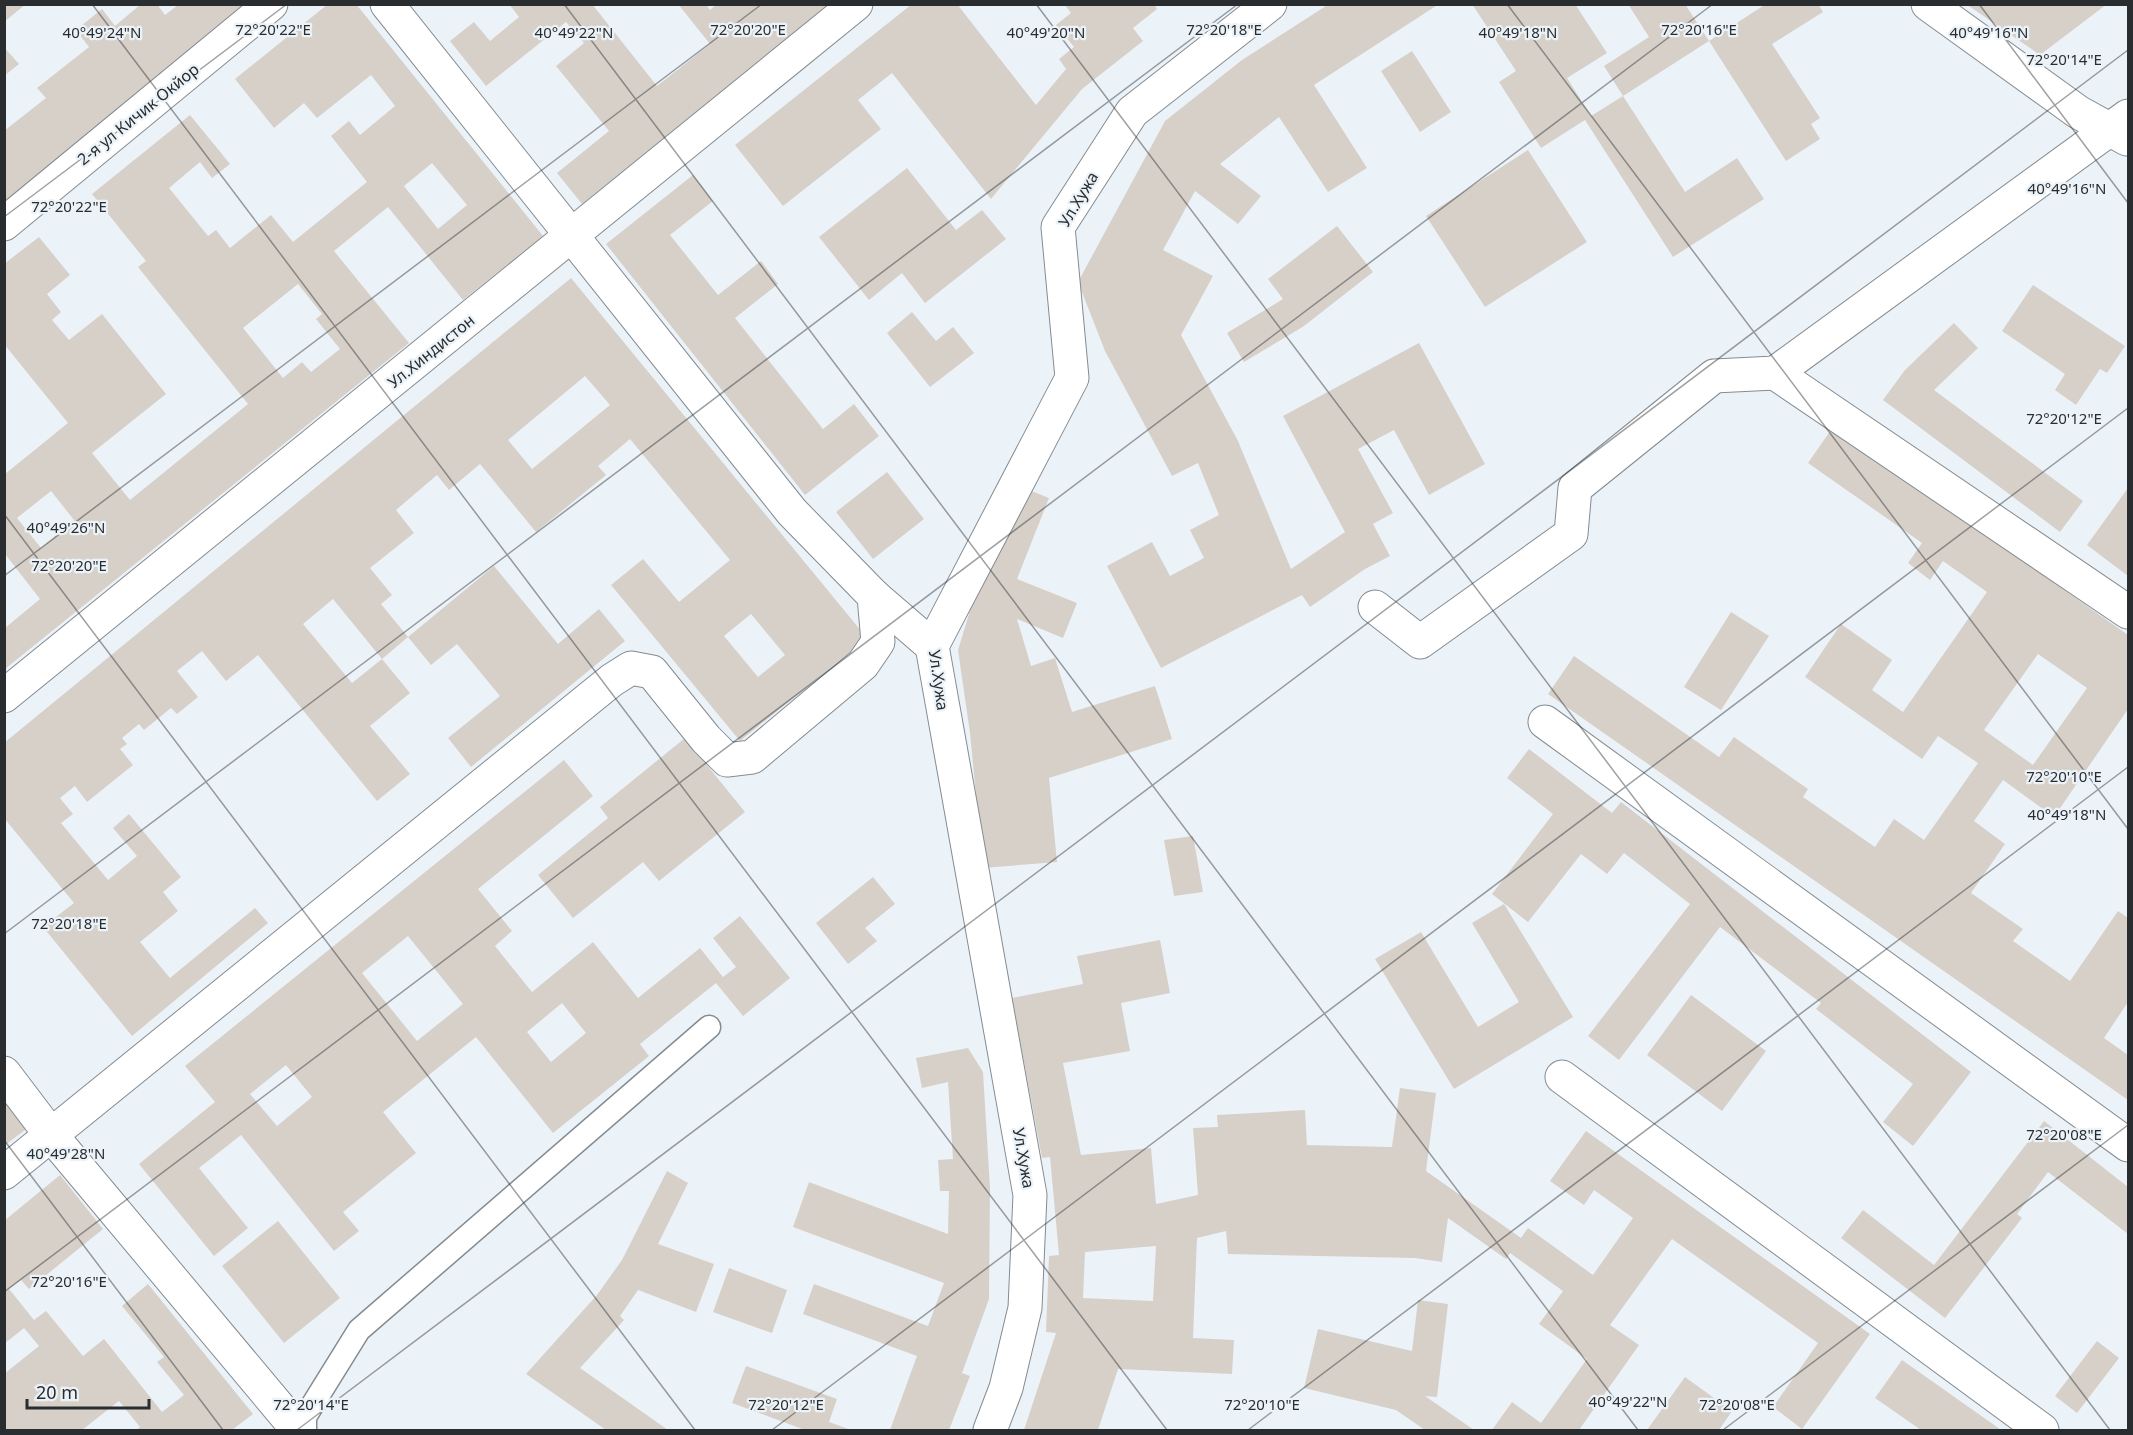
<svg xmlns="http://www.w3.org/2000/svg" width="2133" height="1435" font-family="'Noto Sans',sans-serif">
	<style>
		.building { fill: #d7d0c9; fill-rule: evenodd }
		.lines { fill: none; stroke-linecap: round; stroke-linejoin: round }
		.lane-casing { stroke: #848b91; stroke-width: 25 }
		.street-casing { stroke: #848b91; stroke-width: 35 }
		.lane { stroke: #fff; stroke-width: 22 }
		.street { stroke: #fff; stroke-width: 33 }
		.ticks { fill: none; stroke: #2a2d2f; stroke-width: 1.5; stroke-opacity: 0.45 }
		.labels { text-anchor: middle; stroke-width: 4.5; stroke-linejoin: round; paint-order: stroke }
		.street-label { font-size: 16px; fill: #2a2d2f; stroke: #ebf3f9 }
		.ticks-label { font-size: 15px; text-anchor: middle; fill: #2a2d2f; stroke: #ebf3f9; stroke-width: 4.5; stroke-linejoin: round; paint-order: stroke }
	</style>
	<rect width="100%" height="100%" fill="#ebf3f9"/>
	<!-- building -->
	<g class="building">
		<path d="M 4,4 L 26,4 L 4,22 Z"/>
		<path d="M 141,4 L 157,4 L 165,15 L 178,5 L 254,5 L 4,205 L 4,131 L 46,98 L 37,88 L 89,47 L 76,30 L 102,9 L 115,26 Z"/>
		<path d="M 328,4 L 356,4 L 543,236 L 463,300 L 388,207 L 334,251 L 409,343 L 5,669 L 5,628 L 40,599 L 5,554 L 5,474 L 68,423 L 4,344 L 4,264 L 39,237 L 70,275 L 47,294 L 61,312 L 52,320 L 69,340 L 102,314 L 166,394 L 92,453 L 130,500 L 248,404 L 138,267 L 146,261 L 92,194 L 190,115 L 230,164 L 212,178 L 200,162 L 169,188 L 208,236 L 216,230 L 230,248 L 271,215 L 293,242 L 367,182 L 331,136 L 349,121 L 360,135 L 395,106 L 371,75 L 317,118 L 304,103 L 274,128 L 235,79 ZM 432,163 L 467,205 L 438,229 L 404,186 ZM 298,284 L 322,314 L 316,319 L 340,349 L 311,372 L 302,362 L 283,378 L 243,328 ZM 51,491 L 74,520 L 41,548 L 17,518 Z"/>
		<path d="M 509,4 L 592,4 L 657,86 L 710,44 L 678,4 L 706,4 L 710,10 L 717,4 L 830,4 L 582,204 L 557,173 L 609,131 L 556,66 L 584,43 L 566,22 L 486,86 L 450,41 L 474,22 L 490,41 L 519,17 Z"/>
		<path d="M 912,4 L 957,4 L 1036,105 L 1066,69 L 1059,59 L 1074,47 L 1056,25 L 1071,13 L 1064,4 L 1154,4 L 1157,9 L 1133,28 L 1143,41 L 1082,89 L 991,199 L 892,73 L 858,100 L 881,129 L 783,206 L 735,145 Z"/>
		<path d="M 1329,4 L 1439,4 L 1314,85 L 1367,168 L 1328,192 L 1279,117 L 1220,164 L 1261,196 L 1238,224 L 1195,191 L 1163,250 L 1213,276 L 1181,335 L 1238,441 L 1291,569 L 1345,532 L 1283,416 L 1419,343 L 1485,464 L 1429,495 L 1394,430 L 1358,449 L 1393,513 L 1373,524 L 1390,556 L 1365,569 L 1310,607 L 1302,595 L 1161,668 L 1107,566 L 1152,542 L 1170,576 L 1204,558 L 1190,530 L 1219,515 L 1198,463 L 1172,476 L 1105,351 L 1078,282 L 1165,121 L 1242,60 Z"/>
		<path d="M 1472,4 L 1575,4 L 1607,53 L 1567,78 L 1591,116 L 1623,96 L 1685,192 L 1737,158 L 1764,199 L 1673,257 L 1585,120 L 1541,148 L 1499,82 L 1516,71 Z"/>
		<path d="M 1628,4 L 1685,4 L 1709,41 L 1623,96 L 1604,66 L 1649,37 Z"/>
		<path d="M 1766,4 L 1818,4 L 1823,12 L 1772,44 L 1820,118 L 1811,124 L 1820,139 L 1786,161 L 1709,41 Z"/>
		<path d="M 1966,4 L 2107,4 L 2040,55 Z"/>
		<path d="M 4,47 L 19,64 L 4,76 Z"/>
		<path d="M 1412,51 L 1451,112 L 1420,132 L 1381,71 Z"/>
		<path d="M 1528,150 L 1587,242 L 1485,307 L 1426,216 Z"/>
		<path d="M 907,168 L 956,230 L 982,210 L 1006,239 L 925,303 L 902,273 L 869,300 L 819,237 Z"/>
		<path d="M 693,175 L 713,201 L 670,235 L 718,295 L 761,261 L 778,284 L 735,318 L 823,429 L 854,404 L 879,436 L 805,495 L 606,244 Z"/>
		<path d="M 1337,226 L 1373,272 L 1304,326 L 1244,362 L 1227,333 L 1283,299 L 1268,279 Z"/>
		<path d="M 571,278 L 867,638 L 740,741 L 611,585 L 643,559 L 679,602 L 730,560 L 630,439 L 598,466 L 606,475 L 536,532 L 480,464 L 449,490 L 437,475 L 396,510 L 414,533 L 370,568 L 392,595 L 381,604 L 408,637 L 382,659 L 333,599 L 303,624 L 352,683 L 382,659 L 410,693 L 370,726 L 410,774 L 377,801 L 258,655 L 226,681 L 202,651 L 177,671 L 198,697 L 177,714 L 171,708 L 144,730 L 139,724 L 122,738 L 127,744 L 120,749 L 133,765 L 87,802 L 75,786 L 60,798 L 73,814 L 61,823 L 108,880 L 137,856 L 113,828 L 129,814 L 181,877 L 163,892 L 178,911 L 140,942 L 170,978 L 255,908 L 268,923 L 132,1036 L 43,927 L 74,903 L 4,818 L 4,743 ZM 585,376 L 610,405 L 532,469 L 508,440 ZM 751,614 L 785,655 L 758,677 L 724,636 Z"/>
		<path d="M 2033,285 L 2125,346 L 2107,373 L 2100,369 L 2076,405 L 2055,390 L 2065,374 L 2002,331 Z"/>
		<path d="M 912,312 L 936,341 L 953,327 L 974,353 L 930,387 L 887,333 Z"/>
		<path d="M 1954,323 L 1978,348 L 1934,390 L 2083,501 L 2060,532 L 1883,400 L 1905,370 Z"/>
		<path d="M 1833,427 L 2128,635 L 2128,709 L 2054,817 L 2003,780 L 1974,821 L 2005,844 L 1971,893 L 2023,929 L 2013,941 L 2070,981 L 2118,911 L 2128,918 L 2128,1002 L 2104,1038 L 2128,1055 L 2128,1100 L 1548,694 L 1574,656 L 1719,757 L 1734,737 L 1808,789 L 1803,797 L 1875,847 L 1894,819 L 1924,840 L 1978,763 L 1938,736 L 1922,759 L 1805,677 L 1841,624 L 1892,660 L 1872,690 L 1903,712 L 1987,592 L 1943,561 L 1930,580 L 1908,563 L 1922,543 L 1808,463 ZM 2038,654 L 2087,688 L 2033,765 L 1984,730 Z"/>
		<path d="M 887,472 L 924,519 L 873,559 L 836,512 Z"/>
		<path d="M 1019,486 L 1049,498 L 1017,579 L 1077,603 L 1063,638 L 1017,619 L 1031,666 L 1055,658 L 1072,712 L 1155,686 L 1172,739 L 1049,778 L 1057,862 L 983,868 L 970,733 L 958,650 L 973,601 Z"/>
		<path d="M 2128,488 L 2128,576 L 2087,545 Z"/>
		<path d="M 494,566 L 558,644 L 599,609 L 625,641 L 471,767 L 448,738 L 500,696 L 457,644 L 431,665 L 408,637 Z"/>
		<path d="M 1731,612 L 1769,636 L 1721,710 L 1684,687 Z"/>
		<path d="M 685,738 L 745,812 L 659,881 L 643,862 L 573,918 L 538,875 L 608,818 L 600,807 Z"/>
		<path d="M 1529,749 L 1612,813 L 1621,802 L 1971,1072 L 1913,1146 L 1883,1122 L 1913,1084 L 1816,1009 L 1821,1003 L 1720,927 L 1619,1060 L 1588,1036 L 1690,904 L 1624,853 L 1607,874 L 1581,854 L 1528,922 L 1492,894 L 1553,814 L 1507,778 Z"/>
		<path d="M 564,760 L 593,796 L 478,889 L 512,931 L 495,946 L 532,992 L 593,942 L 638,998 L 700,948 L 723,977 L 736,967 L 713,938 L 740,916 L 790,978 L 743,1016 L 716,983 L 640,1044 L 649,1056 L 553,1133 L 476,1037 L 383,1112 L 416,1153 L 343,1212 L 359,1231 L 334,1251 L 241,1135 L 199,1168 L 248,1228 L 214,1256 L 139,1164 L 215,1102 L 185,1066 ZM 408,936 L 463,1004 L 417,1041 L 362,973 ZM 562,1003 L 586,1033 L 551,1062 L 527,1032 ZM 286,1065 L 312,1097 L 277,1126 L 250,1094 Z"/>
		<path d="M 1193,836 L 1203,892 L 1174,896 L 1164,840 Z"/>
		<path d="M 873,877 L 895,904 L 865,928 L 877,941 L 848,964 L 816,923 Z"/>
		<path d="M 1504,904 L 1573,1017 L 1454,1089 L 1375,959 L 1421,932 L 1478,1027 L 1519,1002 L 1472,923 Z"/>
		<path d="M 1160,940 L 1170,993 L 1121,1003 L 1130,1051 L 1063,1063 L 1081,1155 L 1151,1148 L 1156,1204 L 1198,1195 L 1193,1128 L 1218,1127 L 1217,1115 L 1305,1110 L 1307,1145 L 1392,1147 L 1400,1088 L 1436,1093 L 1426,1171 L 1521,1238 L 1528,1228 L 1593,1275 L 1633,1218 L 1594,1190 L 1584,1205 L 1550,1181 L 1586,1131 L 1870,1334 L 1802,1429 L 1773,1407 L 1818,1343 L 1672,1239 L 1610,1325 L 1639,1345 L 1579,1430 L 1492,1430 L 1512,1402 L 1541,1423 L 1587,1359 L 1539,1324 L 1563,1291 L 1510,1253 L 1506,1259 L 1448,1218 L 1442,1262 L 1415,1258 L 1228,1254 L 1226,1231 L 1197,1238 L 1193,1338 L 1234,1340 L 1232,1374 L 1118,1369 L 1098,1430 L 1024,1430 L 1056,1333 L 1046,1332 L 1049,1256 L 1059,1255 L 1050,1157 L 1042,1158 L 1012,998 L 1083,984 L 1077,956 ZM 1156,1246 L 1153,1301 L 1083,1298 L 1085,1252 Z"/>
		<path d="M 1691,995 L 1766,1051 L 1722,1111 L 1647,1055 Z"/>
		<path d="M 968,1048 L 983,1072 L 990,1188 L 989,1299 L 962,1373 L 970,1376 L 949,1430 L 890,1430 L 917,1356 L 803,1314 L 814,1284 L 928,1326 L 944,1283 L 793,1227 L 809,1182 L 948,1234 L 949,1191 L 940,1191 L 938,1160 L 953,1159 L 948,1082 L 922,1088 L 916,1058 Z"/>
		<path d="M 4,1095 L 30,1126 L 4,1146 Z"/>
		<path d="M 2044,1121 L 2128,1187 L 2128,1234 L 2048,1172 L 2017,1214 L 2022,1218 L 1945,1318 L 1841,1238 L 1863,1210 L 1934,1265 Z"/>
		<path d="M 667,1171 L 688,1183 L 658,1244 L 714,1264 L 696,1312 L 638,1290 L 620,1316 L 624,1320 L 580,1368 L 668,1430 L 606,1430 L 526,1374 L 597,1295 L 622,1260 Z"/>
		<path d="M 60,1175 L 103,1229 L 29,1289 L 21,1280 L 9,1289 L 34,1320 L 46,1311 L 83,1356 L 104,1339 L 162,1412 L 184,1395 L 157,1362 L 164,1357 L 122,1306 L 148,1284 L 253,1414 L 232,1430 L 136,1430 L 140,1427 L 119,1401 L 82,1430 L 4,1430 L 4,1374 L 39,1346 L 24,1328 L 4,1344 L 4,1221 Z"/>
		<path d="M 278,1221 L 340,1298 L 284,1343 L 222,1266 Z"/>
		<path d="M 729,1268 L 787,1290 L 772,1333 L 713,1312 Z"/>
		<path d="M 1418,1300 L 1448,1304 L 1437,1397 L 1425,1396 L 1474,1430 L 1425,1430 L 1396,1410 L 1304,1388 L 1318,1329 L 1412,1351 Z"/>
		<path d="M 2097,1341 L 2119,1358 L 2077,1413 L 2055,1396 Z"/>
		<path d="M 1902,1360 L 1997,1427 L 2001,1430 L 1921,1430 L 1875,1398 Z"/>
		<path d="M 746,1366 L 837,1399 L 829,1422 L 851,1430 L 805,1430 L 732,1403 Z"/>
		<path d="M 1685,1377 L 1732,1411 L 1719,1430 L 1647,1430 Z"/>
	</g>
	<g class="lines">
		<defs>
			<path id="lane" d="M 305,1430 L 305,1417 L 359,1330 L 709,1027"/>
			<g id="street">
				<path d="M 387,4 L 792,512 L 874,596 L 932,646"/>
				<path d="M 1928,4 L 2078,112 L 2127,139"/>
				<path d="M 4,224 L 271,4"/>
				<path d="M 1775,373 L 2128,612"/>
				<path d="M 1375,607 L 1420,642 L 1571,534 L 1575,488 L 1714,376 L 1775,373 L 2128,116"/>
				<path d="M 4,696 L 856,4"/>
				<path d="M 1545,722 L 2128,1145"/>
				<path d="M 4,1073 L 51,1135 L 298,1430"/>
				<path d="M 1562,1077 L 2042,1430"/>
				<path d="M 4,1173 L 612,680 L 631,668 L 652,672 L 706,739 L 727,760 L 752,757 L 863,664 L 878,642 L 874,596"/>
				<path d="M 990,1430 L 1006,1388 L 1025,1308 L 1030,1195 L 932,646 L 1072,378 L 1058,227 L 1132,112 L 1270,4"/>
			</g>
		</defs>
		<!-- lane casing -->
		<use href="#lane" class="lane-casing"/>
		<!-- street casing -->
		<use href="#street" class="street-casing"/>
		<!-- lane -->
		<use href="#lane" class="lane"/>
		<!-- street -->
		<use href="#street" class="street"/>
	</g>
	<!-- ticks -->
	<path class="ticks" d="M 92,4 L 1167,1430M 564,4 L 1638,1430M 1036,4 L 2110,1430M 1507,4 L 2128,829M 1979,4 L 2128,203M 4,217 L 287,4M 4,514 L 695,1430M 4,576 L 762,4M 4,934 L 1238,4M 4,1140 L 223,1430M 4,1292 L 1713,4M 297,1430 L 2128,50M 772,1430 L 2128,408M 1248,1430 L 2128,767M 1723,1430 L 2128,1125"/>
	<g class="labels">
		<!-- street labels -->
		<g class="street-label">
			<text transform="translate(138 114) rotate(-39)" y="6">2-я ул Кичик Окйор</text>
			<text transform="translate(1078 199) rotate(-59)" y="6">Ул.Хужа</text>
			<text transform="translate(431 351) rotate(-39)" y="6">Ул.Хиндистон</text>
			<text transform="translate(939 680) rotate(82)" y="6">Ул.Хужа</text>
			<text transform="translate(1024 1158) rotate(80)" y="6">Ул.Хужа</text>
		</g>
	</g>
	<g class="ticks-label">
		<text x="273" y="35">72°20'22"E</text>
		<text x="748" y="35">72°20'20"E</text>
		<text x="1224" y="35">72°20'18"E</text>
		<text x="1699" y="35">72°20'16"E</text>
		<text x="102" y="38">40°49'24"N</text>
		<text x="574" y="38">40°49'22"N</text>
		<text x="1046" y="38">40°49'20"N</text>
		<text x="1518" y="38">40°49'18"N</text>
		<text x="1989" y="38">40°49'16"N</text>
		<text x="2064" y="65">72°20'14"E</text>
		<text x="2067" y="194">40°49'16"N</text>
		<text x="69" y="212">72°20'22"E</text>
		<text x="2064" y="424">72°20'12"E</text>
		<text x="66" y="533">40°49'26"N</text>
		<text x="69" y="571">72°20'20"E</text>
		<text x="2064" y="782">72°20'10"E</text>
		<text x="2067" y="820">40°49'18"N</text>
		<text x="69" y="929">72°20'18"E</text>
		<text x="2064" y="1140">72°20'08"E</text>
		<text x="66" y="1159">40°49'28"N</text>
		<text x="69" y="1287">72°20'16"E</text>
		<text x="1628" y="1407">40°49'22"N</text>
		<text x="311" y="1410">72°20'14"E</text>
		<text x="786" y="1410">72°20'12"E</text>
		<text x="1262" y="1410">72°20'10"E</text>
		<text x="1737" y="1410">72°20'08"E</text>
	</g>
	<!-- border -->
	<rect width="2133" height="1435" fill="none" stroke="#2a2d2f" stroke-width="12"/>
	<!-- scale -->
	<path d="M27 1399v9h122v-9" fill="none" stroke="#2a2d2f" stroke-width="3"/>
	<text x="36" y="1399" font-size="18" fill="#2a2d2f" stroke="#ebf3f9" stroke-width="4.5" paint-order="stroke">20 m</text>
</svg>
